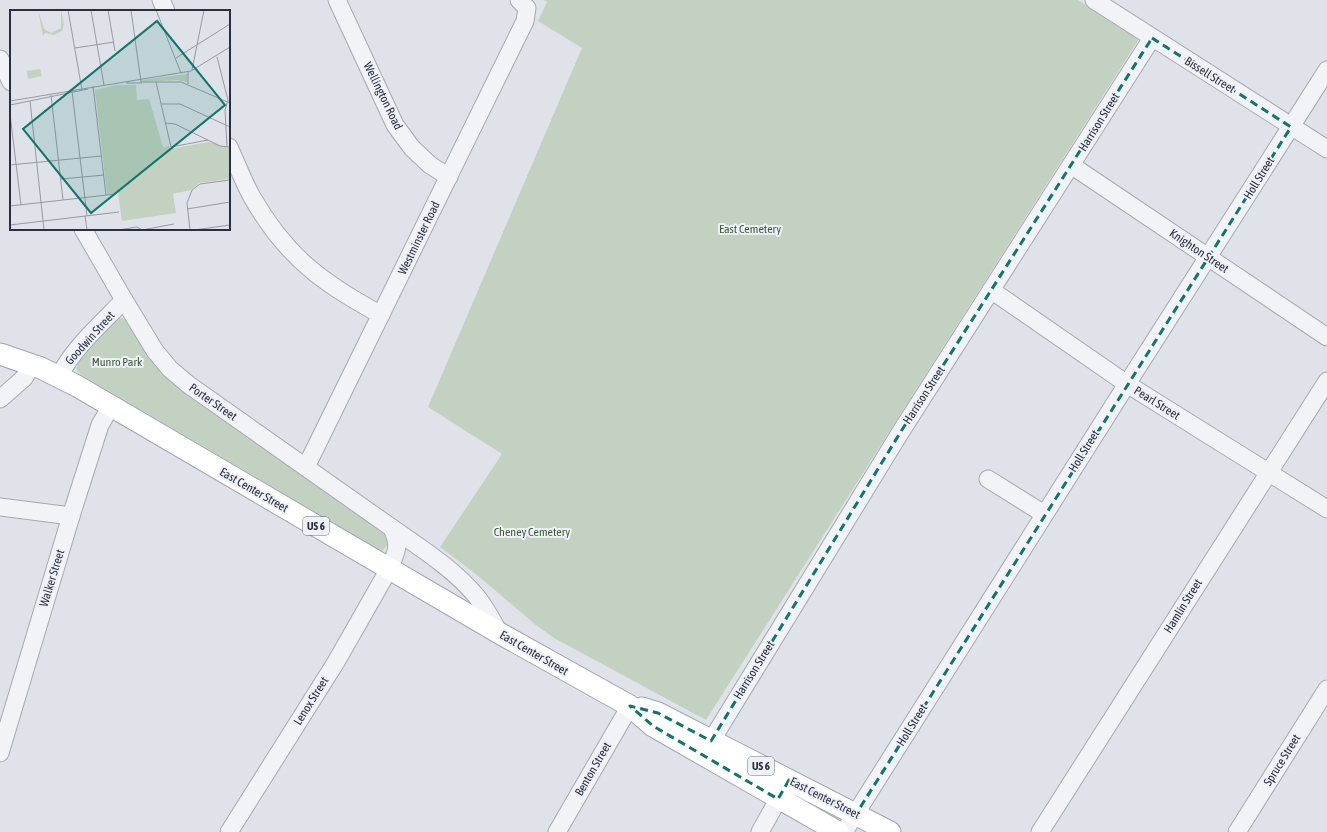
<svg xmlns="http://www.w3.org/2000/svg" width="1327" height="832" font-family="'Asap Condensed',sans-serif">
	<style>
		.green { fill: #c3d2c0 }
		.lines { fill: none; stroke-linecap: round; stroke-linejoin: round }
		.minor-casing { stroke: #a4a9b2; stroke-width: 19 }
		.major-casing { stroke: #9ea5b4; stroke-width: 23 }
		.minor { stroke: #f2f3f7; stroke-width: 17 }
		.major { stroke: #fff; stroke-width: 21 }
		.marked { fill: none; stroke: #0f766e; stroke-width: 3; stroke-dasharray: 8 5; stroke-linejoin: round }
		.labels { text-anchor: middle; stroke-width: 4; stroke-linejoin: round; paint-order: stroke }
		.shield { fill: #eef1f6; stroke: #636977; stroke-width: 1 }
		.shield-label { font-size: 11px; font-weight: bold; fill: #282f40 }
		.street-label { font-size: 12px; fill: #282f40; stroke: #eef1f6 }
		.park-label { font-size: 12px; fill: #3a5b35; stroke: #eef1f6 }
		.inset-road { fill: none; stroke: #969aa5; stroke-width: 1 }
		.view { fill: #0f766e; fill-opacity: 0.15; stroke: #0f766e; stroke-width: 2 }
		.inset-edge { fill: none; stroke: #282f40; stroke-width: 2 }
	</style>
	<rect width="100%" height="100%" fill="#dfe2e8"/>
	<!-- green -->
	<g class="green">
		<path d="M 543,0 L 1078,0 L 1139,39 L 706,720 L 554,638 L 536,625 L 477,575 L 440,547 L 502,454 L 428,407 L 582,48 L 538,21 L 547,2 Z"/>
		<path d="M 117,317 L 124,319 L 157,367 L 168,378 L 385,533 C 389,539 389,546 382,551 L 377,549 L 80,374 L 76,369 L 79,362 L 113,320 Z"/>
	</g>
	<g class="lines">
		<defs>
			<g id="minor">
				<path d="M 161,0 L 166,11"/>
				<path d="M 337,0 L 395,125 L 412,148 L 430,165 L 449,177"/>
				<path d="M 1094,0 L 1327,149"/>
				<path d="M 0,59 L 11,82"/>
				<path d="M 229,147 C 237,164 243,181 252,197 C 268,225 289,252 314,272 C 335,289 358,302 381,315"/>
				<path d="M 1071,165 L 1327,337"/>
				<path d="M 83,229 L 124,300 L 155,351 L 170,369 L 189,385 L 392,528 C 400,547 397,551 389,569 L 336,662 L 229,832"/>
				<path d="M 991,290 L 1127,384 L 1327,509"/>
				<path d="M 59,377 C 72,349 102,323 124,300"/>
				<path d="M 0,399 L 24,378 L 32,365"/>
				<path d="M 306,467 L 525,21 L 527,8 L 519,0"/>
				<path d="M 988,479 L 1044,514"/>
				<path d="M 0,507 L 71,516"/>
				<path d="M 392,528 C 422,549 454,569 477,597 C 486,608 493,622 500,634"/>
				<path d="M 705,751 L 900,433 L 1152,38"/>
				<path d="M 0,753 L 71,516 L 100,425 L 111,406"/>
				<path d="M 557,832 L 630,706"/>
				<path d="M 760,832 L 785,787"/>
				<path d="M 844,832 L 1127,384 L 1327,70"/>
				<path d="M 1040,832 L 1327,381"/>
				<path d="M 1237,832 L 1327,689"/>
			</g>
			<g id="major">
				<path d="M 0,354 L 41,368 L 77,386 L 501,634 L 630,706 L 653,726 L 838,832"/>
				<path d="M 642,708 L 658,713 L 890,832"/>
			</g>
		</defs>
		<!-- minor casing -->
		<use href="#minor" class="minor-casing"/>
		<!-- major casing -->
		<use href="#major" class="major-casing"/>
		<!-- minor -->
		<use href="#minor" class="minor"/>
		<!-- major -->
		<use href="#major" class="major"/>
	</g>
	<!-- marked area -->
	<path class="marked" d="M 1152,38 L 1291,127 L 856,814 L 789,780 L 778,799 L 653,726 L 630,706 L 658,713 L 711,741 L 900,433 Z"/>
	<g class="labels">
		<!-- shield labels -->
		<g class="shield">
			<rect x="303" y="517" width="26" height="18" rx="3"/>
			<rect x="748" y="757" width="26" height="18" rx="3"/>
		</g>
		<g class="shield-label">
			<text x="316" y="530">US 6</text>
			<text x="761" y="770">US 6</text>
		</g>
		<!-- street labels -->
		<g class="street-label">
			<text transform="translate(1210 75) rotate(32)" y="4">Bissell Street</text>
			<text transform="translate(383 96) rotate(64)" y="4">Wellington Road</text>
			<text transform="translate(1099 122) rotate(-58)" y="4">Harrison Street</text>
			<text transform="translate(1259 178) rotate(-58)" y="4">Holl Street</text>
			<text transform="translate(419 238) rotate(-64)" y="4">Westminster Road</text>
			<text transform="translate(1199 251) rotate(34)" y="4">Knighton Street</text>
			<text transform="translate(90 338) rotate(-48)" y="4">Goodwin Street</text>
			<text transform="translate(924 395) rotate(-57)" y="4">Harrison Street</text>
			<text transform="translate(213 402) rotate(35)" y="4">Porter Street</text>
			<text transform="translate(1157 403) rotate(32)" y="4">Pearl Street</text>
			<text transform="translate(1084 451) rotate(-58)" y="4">Holl Street</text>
			<text transform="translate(254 490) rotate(30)" y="4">East Center Street</text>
			<text transform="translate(52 578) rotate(-73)" y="4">Walker Street</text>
			<text transform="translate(1183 606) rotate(-58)" y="4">Hamlin Street</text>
			<text transform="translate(534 653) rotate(30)" y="4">East Center Street</text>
			<text transform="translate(754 670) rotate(-58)" y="4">Harrison Street</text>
			<text transform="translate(311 701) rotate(-58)" y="4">Lenox Street</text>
			<text transform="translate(912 725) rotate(-58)" y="4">Holl Street</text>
			<text transform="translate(1282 760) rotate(-58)" y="4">Spruce Street</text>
			<text transform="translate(593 769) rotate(-60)" y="4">Benton Street</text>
			<text transform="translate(825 798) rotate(27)" y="4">East Center Street</text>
		</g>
		<!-- park labels -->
		<g class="park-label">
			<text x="750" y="233">East Cemetery</text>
			<text x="117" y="366">Munro Park</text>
			<text x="532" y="536">Cheney Cemetery</text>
		</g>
	</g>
	<!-- overview -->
	<g transform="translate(10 10)">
		<rect width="220" height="220" fill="#dfe2e8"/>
		<path d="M 28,0 L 34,19 L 41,23 L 51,18 L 51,0 L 54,15 L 52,21 L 44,25 L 35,23 L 33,26 ZM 30,59 L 32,66 L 18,69 L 17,61 ZM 177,64 L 177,72 L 167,70 L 133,72 L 132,70 ZM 107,75 L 126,75 L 127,90 L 139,89 L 153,137 L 159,136 L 160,139 L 199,132 L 220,138 L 220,169 L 189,173 L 181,180 L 163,184 L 166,203 L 112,211 L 108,183 L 97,184 L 85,80 Z" fill="#c3d2c0"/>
		<path class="inset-road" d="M 58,0 L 72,80M 81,0 L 94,75M 98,0 L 105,41M 121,0 L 131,72 L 171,72 L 220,93M 146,0 L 171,63M 65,38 L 104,32M 220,38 L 220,22M 207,47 L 218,90 L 215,100 L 217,137M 166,48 L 220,14M 182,60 L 194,0M 146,72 L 161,137 L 198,130M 116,73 L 132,73M 178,74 L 178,61M 83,76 L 96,185M 62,81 L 77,206M 41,85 L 53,190M 0,91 L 181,61 L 220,37M 20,91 L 34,220M 151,94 L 170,94 L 220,117M 0,95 L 78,79M 0,104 L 11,195M 155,113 L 165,114 L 210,136 L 220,137M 0,155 L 91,146M 51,169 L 94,165M 0,196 L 106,184M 177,199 L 220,192M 75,206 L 77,220M 0,215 L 109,202M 108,220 L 127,217 L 132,220 L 164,214M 180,220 L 177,193 L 182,180 L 190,174 L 220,170M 184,220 L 220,215"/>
		<path class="view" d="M 147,11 L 215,95 L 81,203 L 13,119 Z"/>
		<rect width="220" height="220" class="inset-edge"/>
	</g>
</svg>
